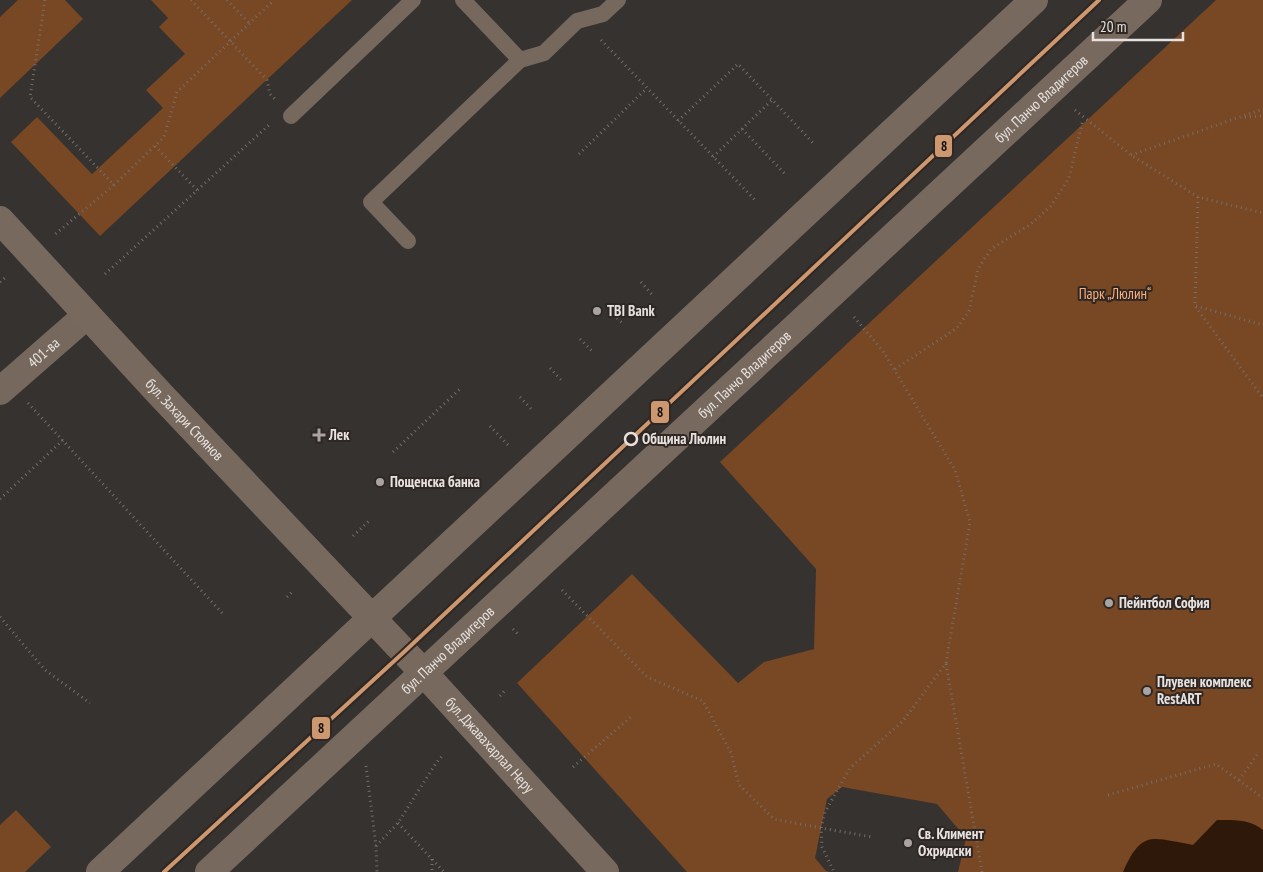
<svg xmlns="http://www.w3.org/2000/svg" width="1263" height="872" font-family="'PT Sans Narrow',sans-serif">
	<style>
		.green { fill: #784724 }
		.water { fill: #2d180a }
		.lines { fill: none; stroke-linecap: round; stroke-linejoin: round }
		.path { stroke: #776e66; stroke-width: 3; stroke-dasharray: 1 4; stroke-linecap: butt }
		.lane { stroke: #76685d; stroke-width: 16 }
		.street { stroke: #76685d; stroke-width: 28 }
		.secondary { stroke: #78695e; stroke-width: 28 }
		.tram-1-casing { stroke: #2e2723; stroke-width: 8 }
		.tram-1 { stroke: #cd976f; stroke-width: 4 }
		.poi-dot { fill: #a9a4a2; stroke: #2e2723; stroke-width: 2 }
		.stop-dot { fill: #2e2723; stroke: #e7e2df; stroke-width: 2.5 }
		.labels { text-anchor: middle; stroke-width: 4; stroke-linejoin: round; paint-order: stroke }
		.street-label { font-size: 15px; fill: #e7e2df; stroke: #2e2723 }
		.park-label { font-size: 15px; fill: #feaf7b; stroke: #2e2723 }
		.poi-label { font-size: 15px; font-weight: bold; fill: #e7e2df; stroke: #2e2723; text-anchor: start }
		.stop-label { font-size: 15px; font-weight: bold; fill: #e7e2df; stroke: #2e2723; text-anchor: start }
		.line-badge { stroke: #2e2723; stroke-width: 2 }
		.pale-badge-label { font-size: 14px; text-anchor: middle; font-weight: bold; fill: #111 }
	</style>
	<rect width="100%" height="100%" fill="#353230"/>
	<!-- green -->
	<g class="green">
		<path d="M 18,0 L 65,0 L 83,19 L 0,98 L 0,17 Z"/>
		<path d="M 151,0 L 352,0 L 100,236 L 11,142 L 37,117 L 92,174 L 163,108 L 146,90 L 185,54 L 159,27 L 168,18 Z"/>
		<path d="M 1216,0 L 1263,0 L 1263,872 L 958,872 L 966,838 L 937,804 L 842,787 L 827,799 L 815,858 L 826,871 L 830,872 L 687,872 L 517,683 L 632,574 L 738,683 L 764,662 L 814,649 L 816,569 L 720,462 Z"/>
		<path d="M 16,810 L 51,847 L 25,872 L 0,872 L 0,825 Z"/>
	</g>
	<!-- water -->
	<path class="water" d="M 1217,820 C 1233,820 1250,819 1263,830 L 1263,872 L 1123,872 C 1142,829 1152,838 1193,845 Z"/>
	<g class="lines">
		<!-- path -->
		<g class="path">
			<path d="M 45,0 L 30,97 L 114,185 L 53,236"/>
			<path d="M 191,0 L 267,80 L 270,94 L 275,99"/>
			<path d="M 227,0 L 249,23"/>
			<path d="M 601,40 L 756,201"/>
			<path d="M 1075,110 L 1131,155 L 1198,197 L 1263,213"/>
			<path d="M 1245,117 L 1263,116"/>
			<path d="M 678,121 L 738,64 L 815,145"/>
			<path d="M 742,129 L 785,174"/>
			<path d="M 155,146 L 198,191"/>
			<path d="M 579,154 L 647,88"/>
			<path d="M 1131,155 L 1263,109"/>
			<path d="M 713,157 L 772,100"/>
			<path d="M 114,185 L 164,137 L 177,92 L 274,0"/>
			<path d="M 1198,197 L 1195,306 L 1263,398"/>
			<path d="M 105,274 L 269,125"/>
			<path d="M 0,282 L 6,277"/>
			<path d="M 641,282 L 654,297"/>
			<path d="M 1196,306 L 1263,325"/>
			<path d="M 610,311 L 624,325"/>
			<path d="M 854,317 L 883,351 L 955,470 L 970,522 L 946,663 L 903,721 L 850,768 L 825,812 L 821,828 L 872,837"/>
			<path d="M 580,339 L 594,353"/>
			<path d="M 550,368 L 563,382"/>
			<path d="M 895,369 L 957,328 L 969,311 L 978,269 L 991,249 L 1031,224 L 1051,206 L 1069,178 L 1083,119"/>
			<path d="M 520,397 L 533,411"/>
			<path d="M 28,403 L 223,614"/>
			<path d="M 490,426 L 508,445"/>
			<path d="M 393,452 L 462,387"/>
			<path d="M 0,499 L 63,440"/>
			<path d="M 353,536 L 370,520"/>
			<path d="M 562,590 L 647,677 L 703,701 L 731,753 L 739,785 L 774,819 L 821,828 L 822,847 L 834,872"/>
			<path d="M 287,597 L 294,590"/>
			<path d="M 0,617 L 45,670 L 90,703"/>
			<path d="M 513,629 L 518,634"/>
			<path d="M 946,664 L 982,872"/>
			<path d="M 500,696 L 506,689"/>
			<path d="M 366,766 L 376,846 L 377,872"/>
			<path d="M 573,767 L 632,716"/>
			<path d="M 1239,780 L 1257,755"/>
			<path d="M 1108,795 L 1216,764 L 1263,798"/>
			<path d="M 398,823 L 444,872"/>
			<path d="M 376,846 L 398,823 L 436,763 L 443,755"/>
			<path d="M 432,859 L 432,872"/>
		</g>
		<!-- lane -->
		<g class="lane">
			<path d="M 520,60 L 544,53 L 577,21 L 603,14 L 618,0"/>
			<path d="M 291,116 L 413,0"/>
			<path d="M 408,241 L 371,202 L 520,60 L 463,0"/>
		</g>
		<!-- street -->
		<path class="street" id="s1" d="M 0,391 L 87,315"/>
		<!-- secondary -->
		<g class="secondary">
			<path id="s2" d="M 0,220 L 160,394 L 423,672 L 605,872"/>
			<path d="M 100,872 L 1034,0"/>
			<path id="s3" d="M 209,872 L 1148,0"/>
		</g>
		<defs>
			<path id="tram-1" d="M 164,872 L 404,652 L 1099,0"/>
		</defs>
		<!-- tram-1 casing -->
		<use href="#tram-1" class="tram-1-casing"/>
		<!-- tram-1 -->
		<use href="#tram-1" class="tram-1"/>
	</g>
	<!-- markers -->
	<g class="poi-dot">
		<circle cx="597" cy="311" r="5"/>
		<path d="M316.5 427.5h5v5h5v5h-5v5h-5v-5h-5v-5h5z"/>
		<circle cx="380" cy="482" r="5"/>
		<circle cx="1109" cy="603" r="5"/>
		<circle cx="1147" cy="691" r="5"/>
		<circle cx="908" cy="843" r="5"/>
	</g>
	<circle class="stop-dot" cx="631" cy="439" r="6"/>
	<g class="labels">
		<!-- street labels -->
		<g class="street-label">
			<text dy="5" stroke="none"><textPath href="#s3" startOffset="1136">бул. Панчо Владигеров</textPath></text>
			<text dy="5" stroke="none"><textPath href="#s1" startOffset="58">401-ва</textPath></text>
			<text dy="5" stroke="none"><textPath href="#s3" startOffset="731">бул. Панчо Владигеров</textPath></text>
			<text dy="5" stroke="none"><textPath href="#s2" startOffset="272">бул. Захари Стоянов</textPath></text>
			<text dy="5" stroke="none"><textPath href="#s3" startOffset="326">бул. Панчо Владигеров</textPath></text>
			<text dy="5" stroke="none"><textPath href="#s2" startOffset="718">бул. Джавахарлал Неру</textPath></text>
		</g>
		<!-- park labels -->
		<g class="park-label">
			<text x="1115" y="299">Парк „Люлин“</text>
		</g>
		<!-- poi labels -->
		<g class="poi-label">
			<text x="607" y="316">TBI Bank</text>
			<text x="329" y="440">Лек</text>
			<text x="390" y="487">Пощенска банка</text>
			<text x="1119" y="608">Пейнтбол София</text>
			<text x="1157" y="687">Плувен комплекс<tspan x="1157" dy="17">RestART</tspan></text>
			<text x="918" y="839">Св. Климент<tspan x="918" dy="17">Охридски</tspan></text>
		</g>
		<!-- stop labels -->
		<g class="stop-label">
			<text x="642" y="444">Община Люлин</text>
		</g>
	</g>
	<g class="line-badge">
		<rect x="934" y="134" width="19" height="24" rx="5" fill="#cd976f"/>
		<rect x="650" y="400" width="20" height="24" rx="5" fill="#cd976f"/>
		<rect x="311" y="716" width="20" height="24" rx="5" fill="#cd976f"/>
	</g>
	<g class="pale-badge-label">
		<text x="944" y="151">8</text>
		<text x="660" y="417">8</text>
		<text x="321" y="733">8</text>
	</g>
	<!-- scale -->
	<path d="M1093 32v8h90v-8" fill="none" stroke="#e7e2df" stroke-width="2.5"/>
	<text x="1100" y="32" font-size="15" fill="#e7e2df" stroke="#2e2723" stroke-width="4" paint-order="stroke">20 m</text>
</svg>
